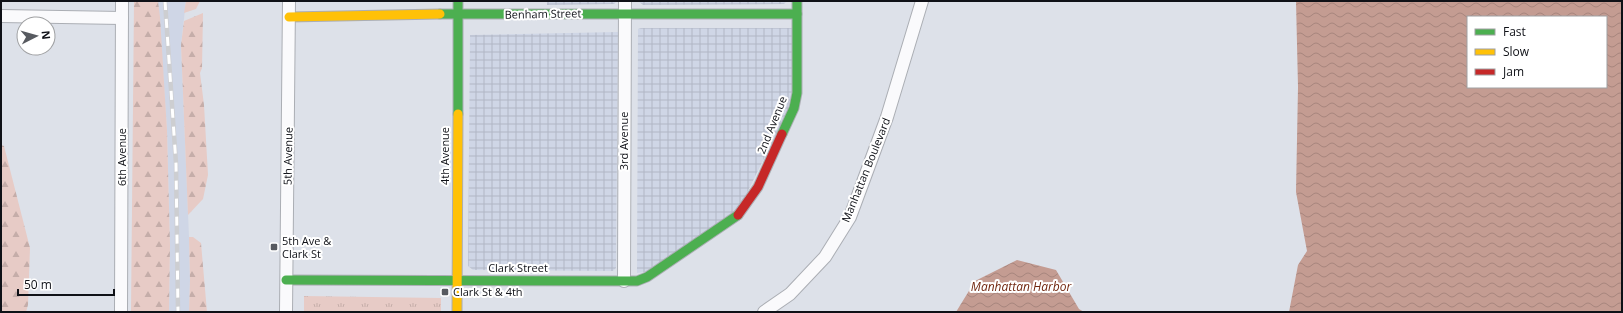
<svg xmlns="http://www.w3.org/2000/svg" width="1623" height="313" font-family="'Open Sans',sans-serif">
	<style>
		.built { fill: #cfd6e6 }
		.industrial { fill: url(#industrial-grid) }
		.forest { fill: url(#forest-firs) }
		.park { fill: url(#park-tufts) }
		.water { fill: url(#water-waves); fill-rule: evenodd }
		.lines { fill: none; stroke-linecap: round; stroke-linejoin: round }
		.street-casing { stroke: #abaeb4; stroke-width: 14 }
		.fast-casing { stroke: #abaeb4; stroke-width: 11 }
		.slow-casing { stroke: #abaeb4; stroke-width: 11 }
		.jam-casing { stroke: #abaeb4; stroke-width: 11 }
		.street { stroke: #fafafc; stroke-width: 12 }
		.fast { stroke: #4caf50; stroke-width: 9 }
		.slow { stroke: #ffc107; stroke-width: 9 }
		.jam { stroke: #c62828; stroke-width: 9 }
		.rail-casing { stroke: #cdced1; stroke-width: 4.5 }
		.rail { stroke: #fff; stroke-width: 3; stroke-dasharray: 9; stroke-linecap: butt }
		.poi-dot { fill: #575a60; stroke: #fff; stroke-width: 1.5 }
		.labels { text-anchor: middle; stroke-width: 4; stroke-linejoin: round; paint-order: stroke }
		.street-label { font-size: 11px; fill: #0f1117; stroke: #fff }
		.poi-label { font-size: 11px; fill: #0f1117; stroke: #fff; text-anchor: start }
		.water-label { font-size: 12px; font-style: italic; fill: #722811; stroke: #fff }
	</style>
	<defs>
		<pattern id="industrial-grid" width="8" height="8" patternUnits="userSpaceOnUse"><rect width="8" height="8" fill="#cfd6e6"/><path d="M0 4h8M4 0v8" fill="none" stroke="#b1b7c5"/></pattern>
		<pattern id="forest-firs" width="22" height="20" patternUnits="userSpaceOnUse"><rect width="22" height="20" fill="#e7cbc6"/><path d="M5 1l3.5 6h-7zM16 11l3.5 6h-7z" fill="#c5ada9"/></pattern>
		<pattern id="park-tufts" width="24" height="20" patternUnits="userSpaceOnUse"><rect width="24" height="20" fill="#e7cbc6"/><path d="M3 7l-1-3M5 7V3M7 7l1-3M15 17l-1-3M17 17v-4M19 17l1-3" fill="none" stroke="#c5ada9"/></pattern>
		<pattern id="water-waves" width="16" height="10" patternUnits="userSpaceOnUse"><rect width="16" height="10" fill="#c49c92"/><path d="M0 5q4-4 8 0t8 0" fill="none" stroke="#a7857d"/></pattern>
	</defs>
	<rect width="100%" height="100%" fill="#dde1e9"/>
	<!-- built -->
	<path class="built" d="M 158,1 L 186,1 L 181,45 L 189,237 L 190,280 L 189,312 L 169,312 L 170,245 L 167,130 Z"/>
	<!-- industrial -->
	<g class="industrial">
		<path d="M 547,1 L 617,1 L 614,4 L 547,5 Z"/>
		<path d="M 638,1 L 787,1 L 784,4 L 643,5 Z"/>
		<path d="M 641,28 L 794,28 L 793,89 L 787,112 L 739,209 L 645,272 L 637,273 L 638,29 Z"/>
		<path d="M 618,32 L 616,268 L 613,271 L 473,270 L 468,266 L 470,35 Z"/>
	</g>
	<!-- forest -->
	<g class="forest">
		<path d="M 134,1 L 158,1 L 160,17 L 167,130 L 170,245 L 169,312 L 131,312 Z"/>
		<path d="M 186,1 L 200,1 L 196,9 L 184,13 Z"/>
		<path d="M 203,13 L 202,68 L 200,73 L 204,105 L 208,175 L 203,199 L 188,215 L 181,45 L 184,21 Z"/>
		<path d="M 1,145 L 4,146 L 30,248 L 28,305 L 26,312 L 1,312 Z"/>
		<path d="M 189,237 L 193,237 L 201,243 L 207,312 L 189,312 L 190,280 Z"/>
	</g>
	<!-- park -->
	<path class="park" d="M 304,296 L 441,298 L 441,312 L 304,312 Z"/>
	<!-- water -->
	<g class="water">
		<path d="M 1296,1 L 1622,1 L 1622,312 L 1289,312 L 1298,265 L 1307,251 L 1296,192 L 1298,87 ZM 1468,17 L 1606,17 L 1606,87 L 1468,87 Z"/>
		<path d="M 1017,260 L 1056,270 L 1079,309 L 1084,312 L 956,312 L 975,281 Z"/>
	</g>
	<g class="lines">
		<defs>
			<g id="street">
				<path d="M 1,16 L 122,18"/>
				<path d="M 624,281 L 625,1"/>
				<path d="M 121,312 L 122,1"/>
				<path d="M 286,312 L 289,1"/>
				<path d="M 764,312 L 790,294 L 825,257 L 850,217 L 887,117 L 922,1"/>
			</g>
			<g id="fast">
				<path d="M 440,14 L 797,14"/>
				<path d="M 458,114 L 458,1"/>
				<path d="M 782,134 L 794,108 L 797,93 L 797,1"/>
				<path d="M 286,280 L 637,281 L 647,277 L 738,215"/>
			</g>
			<g id="slow">
				<path d="M 289,17 L 440,14"/>
				<path d="M 457,312 L 458,114"/>
			</g>
			<path id="jam" d="M 738,215 L 758,187 L 782,134"/>
		</defs>
		<!-- street casing -->
		<use href="#street" class="street-casing"/>
		<!-- fast casing -->
		<use href="#fast" class="fast-casing"/>
		<!-- slow casing -->
		<use href="#slow" class="slow-casing"/>
		<!-- jam casing -->
		<use href="#jam" class="jam-casing"/>
		<!-- street -->
		<use href="#street" class="street"/>
		<!-- fast -->
		<use href="#fast" class="fast"/>
		<!-- slow -->
		<use href="#slow" class="slow"/>
		<!-- jam -->
		<use href="#jam" class="jam"/>
		<defs>
			<path id="rail" d="M 165,1 L 176,164 L 178,312"/>
		</defs>
		<!-- rail casing -->
		<use href="#rail" class="rail-casing"/>
		<!-- rail -->
		<use href="#rail" class="rail"/>
	</g>
	<!-- markers -->
	<g class="poi-dot">
		<rect x="270" y="243" width="8" height="8" rx="2"/>
		<rect x="441" y="288" width="8" height="8" rx="2"/>
	</g>
	<g class="labels">
		<!-- street labels -->
		<g class="street-label">
			<text transform="translate(543 14) rotate(-1)" y="4">Benham Street</text>
			<text transform="translate(772 125) rotate(-68)" y="4">2nd Avenue</text>
			<text transform="translate(624 141) rotate(-90)" y="4">3rd Avenue</text>
			<text transform="translate(288 156) rotate(-89)" y="4">5th Avenue</text>
			<text transform="translate(445 156) rotate(-90)" y="4">4th Avenue</text>
			<text transform="translate(122 157) rotate(-90)" y="4">6th Avenue</text>
			<text transform="translate(866 170) rotate(-68)" y="4">Manhattan Boulevard</text>
			<text x="518" y="272">Clark Street</text>
		</g>
		<!-- poi labels -->
		<g class="poi-label">
			<text x="282" y="245">5th Ave &amp;<tspan x="282" dy="13">Clark St</tspan></text>
			<text x="453" y="296">Clark St &amp; 4th</text>
		</g>
		<!-- water labels -->
		<g class="water-label">
			<text x="1021" y="291">Manhattan Harbor</text>
		</g>
	</g>
	<!-- border -->
	<rect width="1623" height="313" fill="none" stroke="#0f1117" stroke-width="4"/>
	<!-- legend -->
	<rect x="1467" y="16" width="140" height="72" fill="#ffffff" stroke="#9fa0a2"/>
	<rect x="1475" y="29" width="20" height="6" fill="#4caf50" stroke="#9fa0a2"/>
	<text x="1503" y="36" font-size="12" fill="#0f1117">Fast</text>
	<rect x="1475" y="49" width="20" height="6" fill="#ffc107" stroke="#9fa0a2"/>
	<text x="1503" y="56" font-size="12" fill="#0f1117">Slow</text>
	<rect x="1475" y="69" width="20" height="6" fill="#c62828" stroke="#9fa0a2"/>
	<text x="1503" y="76" font-size="12" fill="#0f1117">Jam</text>
	<!-- north arrow -->
	<g transform="translate(36 36) rotate(84)"><circle r="19" fill="#ffffff" stroke="#9fa0a2"/>
	<path d="M0-3L7 15L0 10L-7 15Z" fill="#575a60"/>
	<text y="-6" font-size="11" font-weight="bold" text-anchor="middle" fill="#0f1117">N</text>
	</g>
	<!-- scale -->
	<path d="M18 289v6h96v-6" fill="none" stroke="#0f1117" stroke-width="2"/>
	<text x="24" y="289" font-size="12" fill="#0f1117" stroke="#ffffff" stroke-width="3" paint-order="stroke">50 m</text>
</svg>
